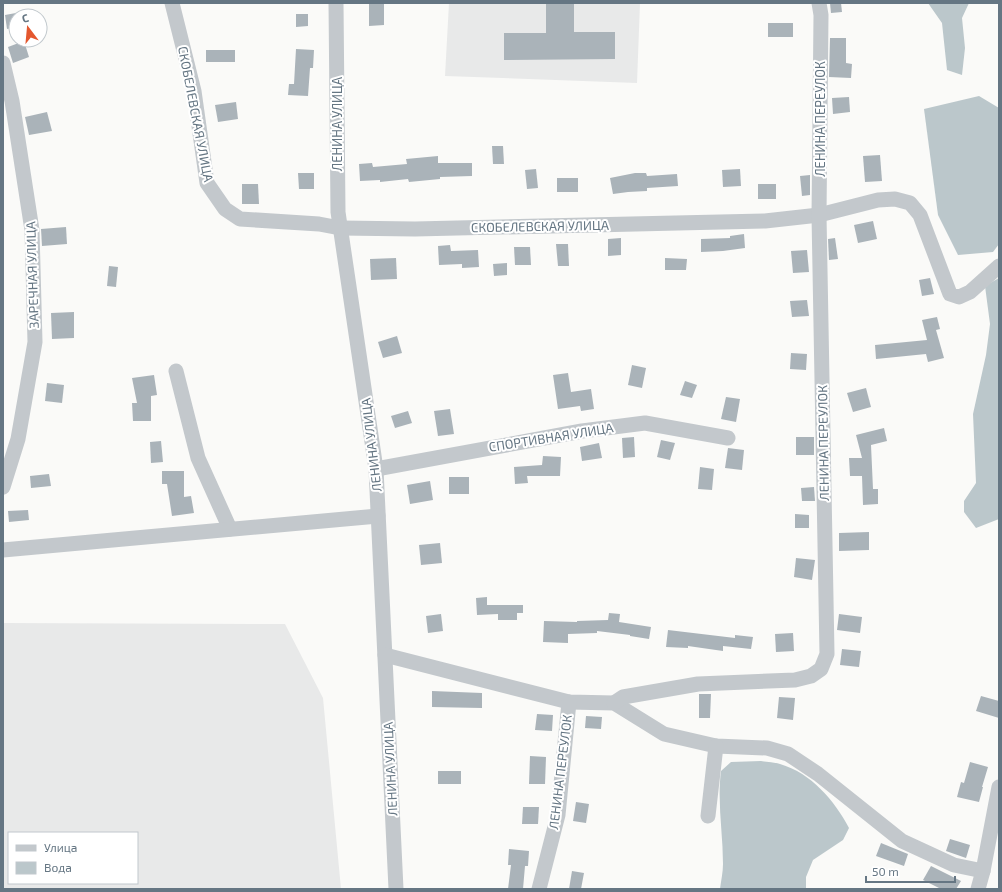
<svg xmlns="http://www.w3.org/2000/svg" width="1002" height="892" font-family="'Exo 2',sans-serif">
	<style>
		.built { fill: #e8e9e9; fill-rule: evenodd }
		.water { fill: #bbc7cb }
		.building { fill: #aab3b9 }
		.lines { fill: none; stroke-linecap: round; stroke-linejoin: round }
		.minor { stroke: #c3c8cc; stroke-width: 15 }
		.labels { text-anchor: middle; stroke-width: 4; stroke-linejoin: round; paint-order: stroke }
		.street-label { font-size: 13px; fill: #657683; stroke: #fff }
	</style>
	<rect width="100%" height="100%" fill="#fafaf8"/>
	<!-- built -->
	<g class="built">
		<path d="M 449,3 L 640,3 L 637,83 L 445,76 Z"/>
		<path d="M 3,623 L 285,624 L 323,698 L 341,889 L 3,889 ZM 9,833 L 137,833 L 137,883 L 9,883 Z"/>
	</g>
	<!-- water -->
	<g class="water">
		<path d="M 928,3 L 969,3 L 962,18 L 965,48 L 962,75 L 947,70 L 942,23 Z"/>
		<path d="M 979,96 L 999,108 L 999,244 L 993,252 L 958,255 L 938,215 L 924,109 Z"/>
		<path d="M 999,278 L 999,519 L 976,528 L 964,512 L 964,501 L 976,483 L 973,414 L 986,355 L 990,324 L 985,286 Z"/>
		<path d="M 761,761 C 767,762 774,762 780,764 C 811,773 834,800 849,828 L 843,840 L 813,860 L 806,877 L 806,889 L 720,889 C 721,881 723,872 723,864 C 723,833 717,802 721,771 L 731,762 Z"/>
	</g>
	<!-- building -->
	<g class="building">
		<path d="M 369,3 L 384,3 L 384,25 L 369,26 Z"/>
		<path d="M 546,3 L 574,3 L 574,32 L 615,32 L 615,59 L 504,60 L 504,33 L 546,33 Z"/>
		<path d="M 830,3 L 841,3 L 842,12 L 831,13 Z"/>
		<path d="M 16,13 L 16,27 L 7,29 L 5,15 Z"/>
		<path d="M 296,14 L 308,14 L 308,26 L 296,27 Z"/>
		<rect x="768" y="23" width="25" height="14"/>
		<path d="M 830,38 L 846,38 L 846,63 L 852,64 L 851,78 L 829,77 Z"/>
		<path d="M 24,41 L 29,57 L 13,63 L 8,47 Z"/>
		<path d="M 296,49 L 314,50 L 313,68 L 310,68 L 308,96 L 288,95 L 289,84 L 294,84 Z"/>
		<rect x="206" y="50" width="29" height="12"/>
		<path d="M 849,97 L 850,112 L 833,114 L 832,98 Z"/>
		<path d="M 236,102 L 238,119 L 218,122 L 215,105 Z"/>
		<path d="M 47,112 L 52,131 L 29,135 L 25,117 Z"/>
		<path d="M 492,146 L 503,146 L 504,164 L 493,164 Z"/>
		<path d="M 880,155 L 882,181 L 865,182 L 863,156 Z"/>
		<path d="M 438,156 L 438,163 L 472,163 L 472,176 L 440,177 L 440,179 L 409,182 L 408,179 L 380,182 L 380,180 L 360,181 L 359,164 L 372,163 L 373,167 L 407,164 L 406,159 Z"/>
		<path d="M 536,169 L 538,188 L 527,189 L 525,170 Z"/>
		<path d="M 740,169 L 741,186 L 723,187 L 722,170 Z"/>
		<path d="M 298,173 L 314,173 L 314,189 L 299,189 Z"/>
		<path d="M 635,173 L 646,173 L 647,176 L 677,174 L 678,186 L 647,188 L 647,191 L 628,192 L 613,194 L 610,178 Z"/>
		<path d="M 810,175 L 810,195 L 802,196 L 800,176 Z"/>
		<rect x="557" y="178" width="21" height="14"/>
		<path d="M 242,184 L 258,184 L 259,204 L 242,204 Z"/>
		<rect x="758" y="184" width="18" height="15"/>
		<path d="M 873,221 L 877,239 L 858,243 L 854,225 Z"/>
		<path d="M 66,227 L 67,244 L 42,246 L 41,229 Z"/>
		<path d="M 744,234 L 745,248 L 723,251 L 701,252 L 701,239 L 730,238 L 730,236 Z"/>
		<path d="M 621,238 L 621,255 L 608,256 L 608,239 Z"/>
		<path d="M 835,238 L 838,259 L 829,260 L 828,239 Z"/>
		<path d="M 556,244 L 568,244 L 569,266 L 558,266 Z"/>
		<path d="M 450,245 L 451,251 L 478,250 L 479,267 L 462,268 L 462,264 L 439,265 L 438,246 Z"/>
		<path d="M 514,247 L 530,247 L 531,265 L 515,265 Z"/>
		<path d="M 807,250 L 809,272 L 793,273 L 791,251 Z"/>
		<path d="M 396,258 L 397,279 L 371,280 L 370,259 Z"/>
		<path d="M 665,258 L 687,259 L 686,270 L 665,270 Z"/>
		<path d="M 507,263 L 507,275 L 494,276 L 493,264 Z"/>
		<path d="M 109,266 L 118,267 L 116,287 L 107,286 Z"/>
		<path d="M 930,278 L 934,294 L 922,296 L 919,280 Z"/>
		<path d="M 807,300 L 809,316 L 792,317 L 790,301 Z"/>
		<path d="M 74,312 L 74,338 L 52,339 L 51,313 Z"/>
		<path d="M 937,317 L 940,329 L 936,330 L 944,358 L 928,362 L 926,354 L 876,359 L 875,345 L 927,340 L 922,320 Z"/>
		<path d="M 397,336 L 402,353 L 383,358 L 378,342 Z"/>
		<path d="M 791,353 L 807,354 L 806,370 L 790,369 Z"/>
		<path d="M 632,365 L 646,368 L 642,388 L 628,385 Z"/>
		<path d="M 568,373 L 571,392 L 591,389 L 594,409 L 581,411 L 580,406 L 558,409 L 553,375 Z"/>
		<path d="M 154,375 L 157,395 L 151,396 L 151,421 L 133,421 L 132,403 L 137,403 L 132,378 Z"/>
		<path d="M 685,381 L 697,385 L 692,398 L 680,395 Z"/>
		<path d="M 47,383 L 64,385 L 62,403 L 45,401 Z"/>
		<path d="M 866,388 L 871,407 L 853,412 L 847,393 Z"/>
		<path d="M 726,397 L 740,399 L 736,422 L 721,419 Z"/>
		<path d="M 450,409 L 454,434 L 438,436 L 434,411 Z"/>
		<path d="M 408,411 L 412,423 L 395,428 L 391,416 Z"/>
		<path d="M 884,428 L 887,441 L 871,445 L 873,489 L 878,489 L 878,504 L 863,505 L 862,476 L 850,476 L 849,458 L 862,458 L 856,435 Z"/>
		<path d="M 634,437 L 635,457 L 623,458 L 622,438 Z"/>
		<rect x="796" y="437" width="18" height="18"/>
		<path d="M 661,440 L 675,443 L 670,460 L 657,457 Z"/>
		<path d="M 161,441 L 163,462 L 151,463 L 150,442 Z"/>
		<path d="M 599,443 L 602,458 L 582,461 L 580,447 Z"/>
		<path d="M 728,448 L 744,450 L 742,470 L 725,468 Z"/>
		<path d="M 543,456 L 561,457 L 560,476 L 527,476 L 528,483 L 515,484 L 514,467 L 542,465 Z"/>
		<path d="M 700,467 L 714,469 L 712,490 L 698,489 Z"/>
		<path d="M 162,471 L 184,471 L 184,497 L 191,496 L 194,513 L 172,516 L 167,484 L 162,484 Z"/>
		<path d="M 49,474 L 51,486 L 31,488 L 30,476 Z"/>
		<rect x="449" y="477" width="20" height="17"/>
		<path d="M 430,481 L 433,500 L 410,504 L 407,485 Z"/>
		<path d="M 814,487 L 815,501 L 802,501 L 801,488 Z"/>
		<path d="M 28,510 L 29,520 L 9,522 L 8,511 Z"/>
		<path d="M 795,514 L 809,515 L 809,528 L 795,528 Z"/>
		<path d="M 869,532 L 869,550 L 839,551 L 839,533 Z"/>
		<path d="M 440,543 L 442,563 L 421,565 L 419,545 Z"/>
		<path d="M 796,558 L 815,560 L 812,580 L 794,577 Z"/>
		<path d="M 487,597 L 487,605 L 523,605 L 523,613 L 517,613 L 517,620 L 498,620 L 498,614 L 477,615 L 476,598 Z"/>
		<path d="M 609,613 L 620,614 L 619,622 L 651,627 L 649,639 L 630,636 L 630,635 L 597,631 L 597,633 L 568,634 L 568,643 L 543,642 L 544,621 L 577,622 L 577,621 L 608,620 Z"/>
		<path d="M 441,614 L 443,631 L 428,633 L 426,616 Z"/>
		<path d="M 839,614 L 862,617 L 860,633 L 837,630 Z"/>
		<path d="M 668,630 L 735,638 L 735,635 L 753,637 L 751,649 L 723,646 L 723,651 L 688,646 L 688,648 L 666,647 Z"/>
		<path d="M 793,633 L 794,651 L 776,652 L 775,634 Z"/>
		<path d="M 842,649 L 861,651 L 859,667 L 840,665 Z"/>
		<path d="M 432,691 L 482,693 L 482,708 L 432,707 Z"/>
		<path d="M 699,694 L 711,694 L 710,718 L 699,718 Z"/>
		<path d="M 981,696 L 999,701 L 999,718 L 976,711 Z"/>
		<path d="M 779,697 L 795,698 L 793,720 L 777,718 Z"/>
		<path d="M 537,714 L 553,715 L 552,731 L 535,730 Z"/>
		<path d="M 586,716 L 602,717 L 601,729 L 585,728 Z"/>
		<path d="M 530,756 L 546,757 L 545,784 L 529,784 Z"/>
		<path d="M 970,762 L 988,767 L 982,787 L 983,787 L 979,802 L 957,797 L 961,782 L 964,783 Z"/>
		<rect x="438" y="771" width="23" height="13"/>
		<path d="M 576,802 L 589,804 L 586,823 L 573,821 Z"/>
		<path d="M 523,807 L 539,807 L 538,824 L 522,824 Z"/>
		<path d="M 950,839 L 970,845 L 966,858 L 946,851 Z"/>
		<path d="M 881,843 L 908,854 L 904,866 L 876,856 Z"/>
		<path d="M 509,849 L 529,851 L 528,866 L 525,866 L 523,889 L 508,889 L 511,865 L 508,865 Z"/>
		<path d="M 931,866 L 961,881 L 956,889 L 941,889 L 923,880 Z"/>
		<path d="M 572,871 L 584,873 L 581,889 L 569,889 Z"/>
	</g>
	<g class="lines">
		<!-- minor -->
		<g class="minor">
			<path d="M 172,3 L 194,91 L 207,183 L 225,209 L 240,219 L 319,224 L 340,228 L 415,229 L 765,221 L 819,215 L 878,200 L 895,199 L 910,203 L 920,215 L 950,294 L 959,297 L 970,292 L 999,266"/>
			<path d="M 336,3 L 338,212 L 376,469 L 396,889"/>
			<path d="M 3,63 L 12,101 L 32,230 L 35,342 L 18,439 L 3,487"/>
			<path d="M 176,371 L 198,458 L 230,529"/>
			<path d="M 376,469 L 582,431 L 645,423 L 728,438"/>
			<path d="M 3,550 L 378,516"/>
			<path d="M 385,655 L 569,702 L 614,703 L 664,734 L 716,746 L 767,748 L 788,754 L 818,774 L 902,841 L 954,865 L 983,871"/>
			<path d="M 614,703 L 623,697 L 698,684 L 795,680 L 811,676 L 821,669 L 827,654 L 819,215 L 821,15 L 819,3"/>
			<path d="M 708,816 L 716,746"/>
			<path d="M 539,889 L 558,815 L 569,702"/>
			<path d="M 978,889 L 983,871 L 999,787"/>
		</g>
	</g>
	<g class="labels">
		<!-- street labels -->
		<g class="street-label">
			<text transform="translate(196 114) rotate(79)" y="5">СКОБЕЛЕВСКАЯ УЛИЦА</text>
			<text transform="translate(820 119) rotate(-90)" y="5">ЛЕНИНА ПЕРЕУЛОК</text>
			<text transform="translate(337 124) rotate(-90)" y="5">ЛЕНИНА УЛИЦА</text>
			<text transform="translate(540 226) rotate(-1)" y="5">СКОБЕЛЕВСКАЯ УЛИЦА</text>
			<text transform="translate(32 275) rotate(-92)" y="5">ЗАРЕЧНАЯ УЛИЦА</text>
			<text transform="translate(551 437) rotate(-9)" y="5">СПОРТИВНАЯ УЛИЦА</text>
			<text transform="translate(823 443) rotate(-91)" y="5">ЛЕНИНА ПЕРЕУЛОК</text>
			<text transform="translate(371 445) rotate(-97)" y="5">ЛЕНИНА УЛИЦА</text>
			<text transform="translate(390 769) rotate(-93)" y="5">ЛЕНИНА УЛИЦА</text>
			<text transform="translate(560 772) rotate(-83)" y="5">ЛЕНИНА ПЕРЕУЛОК</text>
		</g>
	</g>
	<!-- border -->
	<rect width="1002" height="892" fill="none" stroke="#657683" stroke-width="8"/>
	<!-- legend -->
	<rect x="8" y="832" width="130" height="52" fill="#ffffff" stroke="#c1c8cd"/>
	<rect x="16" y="845" width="20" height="6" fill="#c3c8cc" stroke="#c1c8cd"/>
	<text x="44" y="852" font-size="12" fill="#657683">Улица</text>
	<rect x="16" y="862" width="20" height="12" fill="#bbc7cb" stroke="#c1c8cd"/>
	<text x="44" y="872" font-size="12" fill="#657683">Вода</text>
	<!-- north arrow -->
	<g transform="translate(28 28) rotate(344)"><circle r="19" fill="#ffffff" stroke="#c1c8cd"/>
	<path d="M0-3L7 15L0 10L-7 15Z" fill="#e4572e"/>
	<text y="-6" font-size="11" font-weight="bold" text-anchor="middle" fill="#657683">С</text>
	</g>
	<!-- scale -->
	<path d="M866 876v6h89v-6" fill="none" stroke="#657683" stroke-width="2"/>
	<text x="872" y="876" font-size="12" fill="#657683" stroke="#ffffff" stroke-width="3" paint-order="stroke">50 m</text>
</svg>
